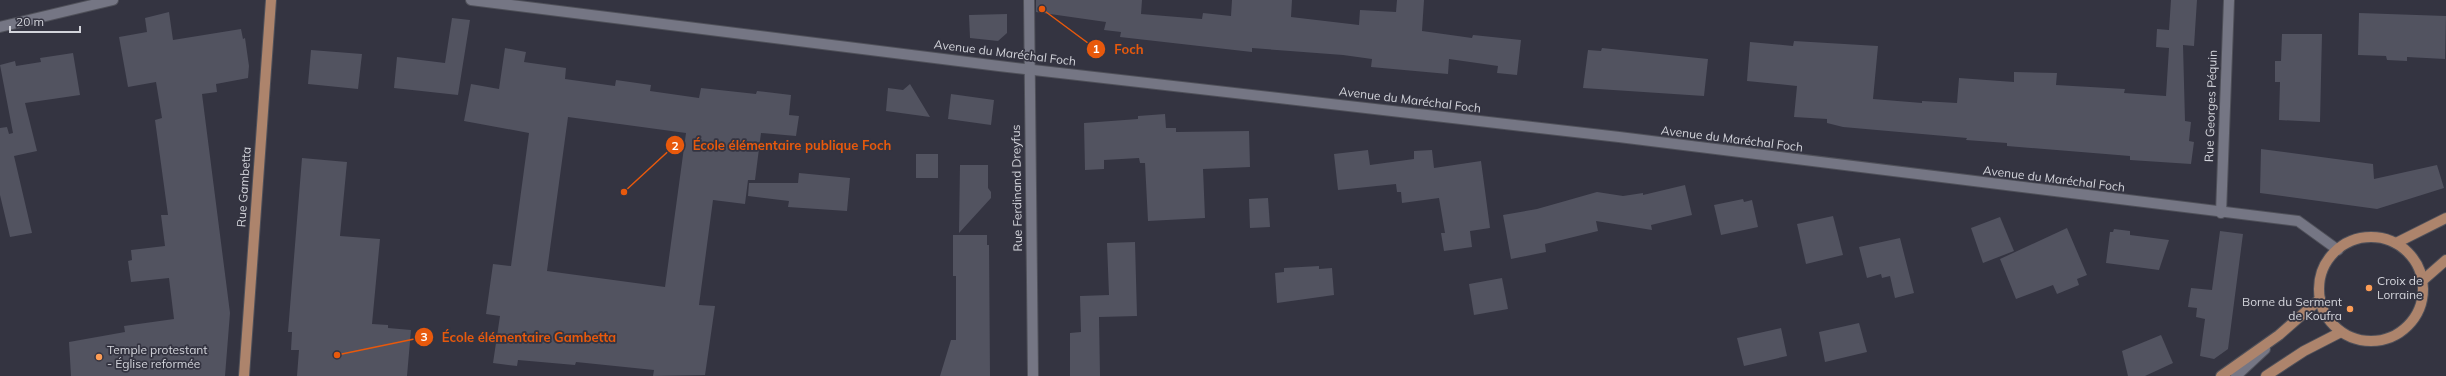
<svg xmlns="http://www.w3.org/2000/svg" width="2446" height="376" font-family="Mulish,sans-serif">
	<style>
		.building { fill: #525360; fill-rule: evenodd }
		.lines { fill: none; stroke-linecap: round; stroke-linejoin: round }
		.minor-casing { stroke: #4f5059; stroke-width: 12 }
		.major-casing { stroke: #4f5059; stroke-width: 12 }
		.minor { stroke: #757684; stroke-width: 10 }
		.major { stroke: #ad846c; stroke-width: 10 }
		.poi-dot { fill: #fd9d55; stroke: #343441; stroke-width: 1.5 }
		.labels { text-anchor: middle; stroke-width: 3.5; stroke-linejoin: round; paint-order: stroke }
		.street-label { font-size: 12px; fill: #d3d4db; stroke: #343441 }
		.poi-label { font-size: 12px; fill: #d3d4db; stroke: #343441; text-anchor: start }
		.leader { fill: none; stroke: #e8590c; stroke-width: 1.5 }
		.callout-dot { fill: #e8590c; stroke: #343441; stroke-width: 1.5 }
		.mark-label { font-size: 12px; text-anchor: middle; font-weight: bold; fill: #fff }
		.callout-label { font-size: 13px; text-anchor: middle; font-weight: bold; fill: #e8590c; stroke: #343441; stroke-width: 3.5; stroke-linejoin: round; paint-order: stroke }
	</style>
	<rect width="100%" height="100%" fill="#343441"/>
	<!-- building -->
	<g class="building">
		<path d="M 1036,0 L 1142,0 L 1141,14 L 1202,19 L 1203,13 L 1231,16 L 1232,0 L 1292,0 L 1291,17 L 1359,25 L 1360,10 L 1396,12 L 1397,0 L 1424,0 L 1422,31 L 1472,38 L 1473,35 L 1521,40 L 1517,75 L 1497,73 L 1498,66 L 1449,59 L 1448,74 L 1371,67 L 1372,59 L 1343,55 L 1252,48 L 1252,52 L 1120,37 L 1121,32 L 1104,30 L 1106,22 L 1036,12 Z"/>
		<path d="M 2171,0 L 2197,0 L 2194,46 L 2183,45 L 2185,121 L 2191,122 L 2189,141 L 2194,142 L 2191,164 L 2130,160 L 2130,156 L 2007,146 L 2007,143 L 1966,140 L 1967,138 L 1843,127 L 1827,123 L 1827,119 L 1794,117 L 1797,86 L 1747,81 L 1750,42 L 1793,46 L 1794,41 L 1878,46 L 1873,99 L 1922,103 L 1922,101 L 1957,103 L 1959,78 L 2014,82 L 2014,72 L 2057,73 L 2056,85 L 2125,89 L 2124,93 L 2166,96 L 2169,48 L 2156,47 L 2157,29 L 2169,30 Z"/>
		<path d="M 169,12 L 173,40 L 241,29 L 243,39 L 245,38 L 249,66 L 248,78 L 216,84 L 217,92 L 202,94 L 230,313 L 225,376 L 71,376 L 69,342 L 125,332 L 124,326 L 174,319 L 169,278 L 131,282 L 128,261 L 132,260 L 131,250 L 165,246 L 161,215 L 168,215 L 155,120 L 162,118 L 156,82 L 128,87 L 119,37 L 147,32 L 145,18 Z"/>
		<path d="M 2359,13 L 2446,16 L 2445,59 L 2407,57 L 2407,61 L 2387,60 L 2386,56 L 2358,55 Z"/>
		<path d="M 1007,14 L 1007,33 L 998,41 L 970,38 L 969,15 Z"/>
		<path d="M 452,18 L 470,20 L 458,95 L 394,88 L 397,57 L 445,63 Z"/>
		<path d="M 2282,34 L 2322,34 L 2320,122 L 2279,120 L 2280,82 L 2275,82 L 2275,61 L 2281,61 Z"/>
		<path d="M 505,48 L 526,52 L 524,62 L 566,68 L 565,79 L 615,86 L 616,80 L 651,85 L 650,91 L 699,98 L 701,88 L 756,94 L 757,91 L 791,95 L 789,115 L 799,116 L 796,136 L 761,133 L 755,180 L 748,180 L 745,204 L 713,200 L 699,305 L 715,306 L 705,375 L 653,376 L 654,370 L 576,362 L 575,365 L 518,360 L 517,366 L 493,363 L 500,316 L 486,314 L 493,264 L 511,266 L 529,133 L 464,121 L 471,84 L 499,89 ZM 568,117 L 686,133 L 665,287 L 547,271 Z"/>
		<path d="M 1602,48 L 1708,59 L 1704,96 L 1583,88 L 1588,50 L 1601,51 Z"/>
		<path d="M 311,50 L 362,54 L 358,89 L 308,84 Z"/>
		<path d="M 73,53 L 80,95 L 25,103 L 37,151 L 14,156 L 32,233 L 10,237 L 0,195 L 0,128 L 7,127 L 9,134 L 13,133 L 0,65 L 15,61 L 16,66 L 41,62 L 40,58 Z"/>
		<path d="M 910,84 L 930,117 L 886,111 L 888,88 L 903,90 Z"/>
		<path d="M 951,94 L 994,100 L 991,125 L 948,119 Z"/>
		<path d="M 1165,114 L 1166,128 L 1176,128 L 1176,132 L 1249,131 L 1250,167 L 1203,169 L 1205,218 L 1148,221 L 1145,163 L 1140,163 L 1139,158 L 1104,160 L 1104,169 L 1085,170 L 1084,123 L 1138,119 L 1138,116 Z"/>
		<path d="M 2261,149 L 2373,164 L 2374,179 L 2437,165 L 2444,188 L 2377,209 L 2260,193 Z"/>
		<path d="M 1368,150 L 1370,165 L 1414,159 L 1414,151 L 1432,150 L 1434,168 L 1481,161 L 1490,228 L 1470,231 L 1472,247 L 1444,251 L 1441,233 L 1445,233 L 1439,198 L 1402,203 L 1401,192 L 1397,192 L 1396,184 L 1338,190 L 1334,154 Z"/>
		<rect x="916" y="154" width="22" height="24"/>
		<path d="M 302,158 L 347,162 L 340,236 L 380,239 L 372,324 L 388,325 L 388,328 L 411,330 L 407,376 L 297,376 L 299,350 L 291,350 L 292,332 L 288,332 Z"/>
		<path d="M 960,165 L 988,165 L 988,188 L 991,192 L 991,198 L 959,233 Z"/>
		<path d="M 799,173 L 850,178 L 847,211 L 788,207 L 789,201 L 748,196 L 749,183 L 798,183 Z"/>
		<path d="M 1685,185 L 1692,215 L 1651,225 L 1652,230 L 1596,221 L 1598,231 L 1545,244 L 1546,252 L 1511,259 L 1503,215 L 1537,209 L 1597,192 L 1623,196 L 1643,193 L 1643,195 Z"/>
		<path d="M 1268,198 L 1270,227 L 1250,228 L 1249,199 Z"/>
		<path d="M 1743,199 L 1744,202 L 1752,200 L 1758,227 L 1721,235 L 1714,205 Z"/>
		<path d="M 1833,216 L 1843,255 L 1806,264 L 1797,224 Z"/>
		<path d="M 2000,217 L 2014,251 L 1983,263 L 1971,228 Z"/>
		<path d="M 2067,228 L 2087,275 L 2077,279 L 2079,285 L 2057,294 L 2053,285 L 2016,299 L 2000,259 Z"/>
		<path d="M 2114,229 L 2130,231 L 2130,235 L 2169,240 L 2159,270 L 2106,263 L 2110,232 L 2113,232 Z"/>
		<path d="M 2220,231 L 2243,234 L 2228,349 L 2214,359 L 2200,356 L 2205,319 L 2196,317 L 2197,308 L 2188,307 L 2191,288 L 2212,290 Z"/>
		<path d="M 953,235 L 987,235 L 987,245 L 989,245 L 990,376 L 940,376 L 951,340 L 956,340 L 956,276 L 953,276 Z"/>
		<path d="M 1900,238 L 1914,293 L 1895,298 L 1890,276 L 1882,278 L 1881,274 L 1867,278 L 1859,247 Z"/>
		<path d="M 1135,242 L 1137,316 L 1099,317 L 1100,376 L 1070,376 L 1070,333 L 1081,332 L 1080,296 L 1109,295 L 1107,243 Z"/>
		<path d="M 1319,266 L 1319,269 L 1332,268 L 1334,295 L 1277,303 L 1275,273 L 1284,272 L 1284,268 Z"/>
		<path d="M 1502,278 L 1508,309 L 1474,315 L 1469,284 Z"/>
		<path d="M 1859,323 L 1867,352 L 1825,362 L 1819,332 Z"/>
		<path d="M 1781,328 L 1787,356 L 1744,366 L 1737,338 Z"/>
		<path d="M 2161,335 L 2173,363 L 2145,376 L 2128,376 L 2122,351 Z"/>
	</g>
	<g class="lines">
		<defs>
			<g id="minor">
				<path d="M 471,0 L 999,66 L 1619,137 L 2298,221 L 2338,250"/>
				<path d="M 1029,0 L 1033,376"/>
				<path d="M 0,27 L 113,0"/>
				<path d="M 2221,213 L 2229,0"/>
				<path d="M 2236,376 L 2265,349"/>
			</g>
			<g id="major">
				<circle cx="2371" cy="289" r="52"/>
				<path d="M 2396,243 L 2446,218"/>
				<path d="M 2422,281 L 2446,260"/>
				<path d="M 244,376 L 271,0"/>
				<path d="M 2221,376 L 2279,335 L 2320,299"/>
				<path d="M 2266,376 L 2304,351 L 2341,332"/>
			</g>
		</defs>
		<!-- minor casing -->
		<use href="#minor" class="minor-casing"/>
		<!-- major casing -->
		<use href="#major" class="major-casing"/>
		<!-- minor -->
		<use href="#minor" class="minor"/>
		<!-- major -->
		<use href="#major" class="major"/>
	</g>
	<!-- markers -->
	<g class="poi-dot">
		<circle cx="2369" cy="288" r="4"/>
		<circle cx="2350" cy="309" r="4"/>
		<circle cx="99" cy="357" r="4"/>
	</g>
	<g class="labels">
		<!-- street labels -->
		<g class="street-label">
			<text transform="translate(1005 53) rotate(7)" y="4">Avenue du Maréchal Foch</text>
			<text transform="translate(1410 100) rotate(7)" y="4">Avenue du Maréchal Foch</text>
			<text transform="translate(2211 106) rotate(-88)" y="4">Rue Georges Péquin</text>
			<text transform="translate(1732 139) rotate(7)" y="4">Avenue du Maréchal Foch</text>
			<text transform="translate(2054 179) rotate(7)" y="4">Avenue du Maréchal Foch</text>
			<text transform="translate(244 187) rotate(-86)" y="4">Rue Gambetta</text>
			<text transform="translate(1017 188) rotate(-91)" y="4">Rue Ferdinand Dreyfus</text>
		</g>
		<!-- poi labels -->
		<g class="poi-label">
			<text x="2377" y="285">Croix de<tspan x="2377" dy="14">Lorraine</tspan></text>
			<text x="2342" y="306" text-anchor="end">Borne du Serment<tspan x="2342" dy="14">de Koufra</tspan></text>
			<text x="107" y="354">Temple protestant<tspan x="107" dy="14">- Église reformée</tspan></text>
		</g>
	</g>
	<!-- callouts -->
	<path class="leader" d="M1042 9L1096 49M624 192L675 145M337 355L424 337"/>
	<g class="callout-dot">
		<circle cx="1042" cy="9" r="4"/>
		<circle cx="624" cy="192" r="4"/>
		<circle cx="337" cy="355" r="4"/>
		<circle cx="1096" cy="49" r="10"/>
		<circle cx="675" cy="145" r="10"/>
		<circle cx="424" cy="337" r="10"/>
	</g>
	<g class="mark-label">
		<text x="1096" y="53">1</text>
		<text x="675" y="150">2</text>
		<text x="424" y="341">3</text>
	</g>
	<g class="callout-label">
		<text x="1129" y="54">Foch</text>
		<text x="792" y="150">École élémentaire publique Foch</text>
		<text x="529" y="342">École élémentaire Gambetta</text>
	</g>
	<!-- scale -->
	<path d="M10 26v6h70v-6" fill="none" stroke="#d3d4db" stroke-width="2"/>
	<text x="16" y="26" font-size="12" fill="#d3d4db" stroke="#343441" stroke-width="3" paint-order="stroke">20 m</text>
</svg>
